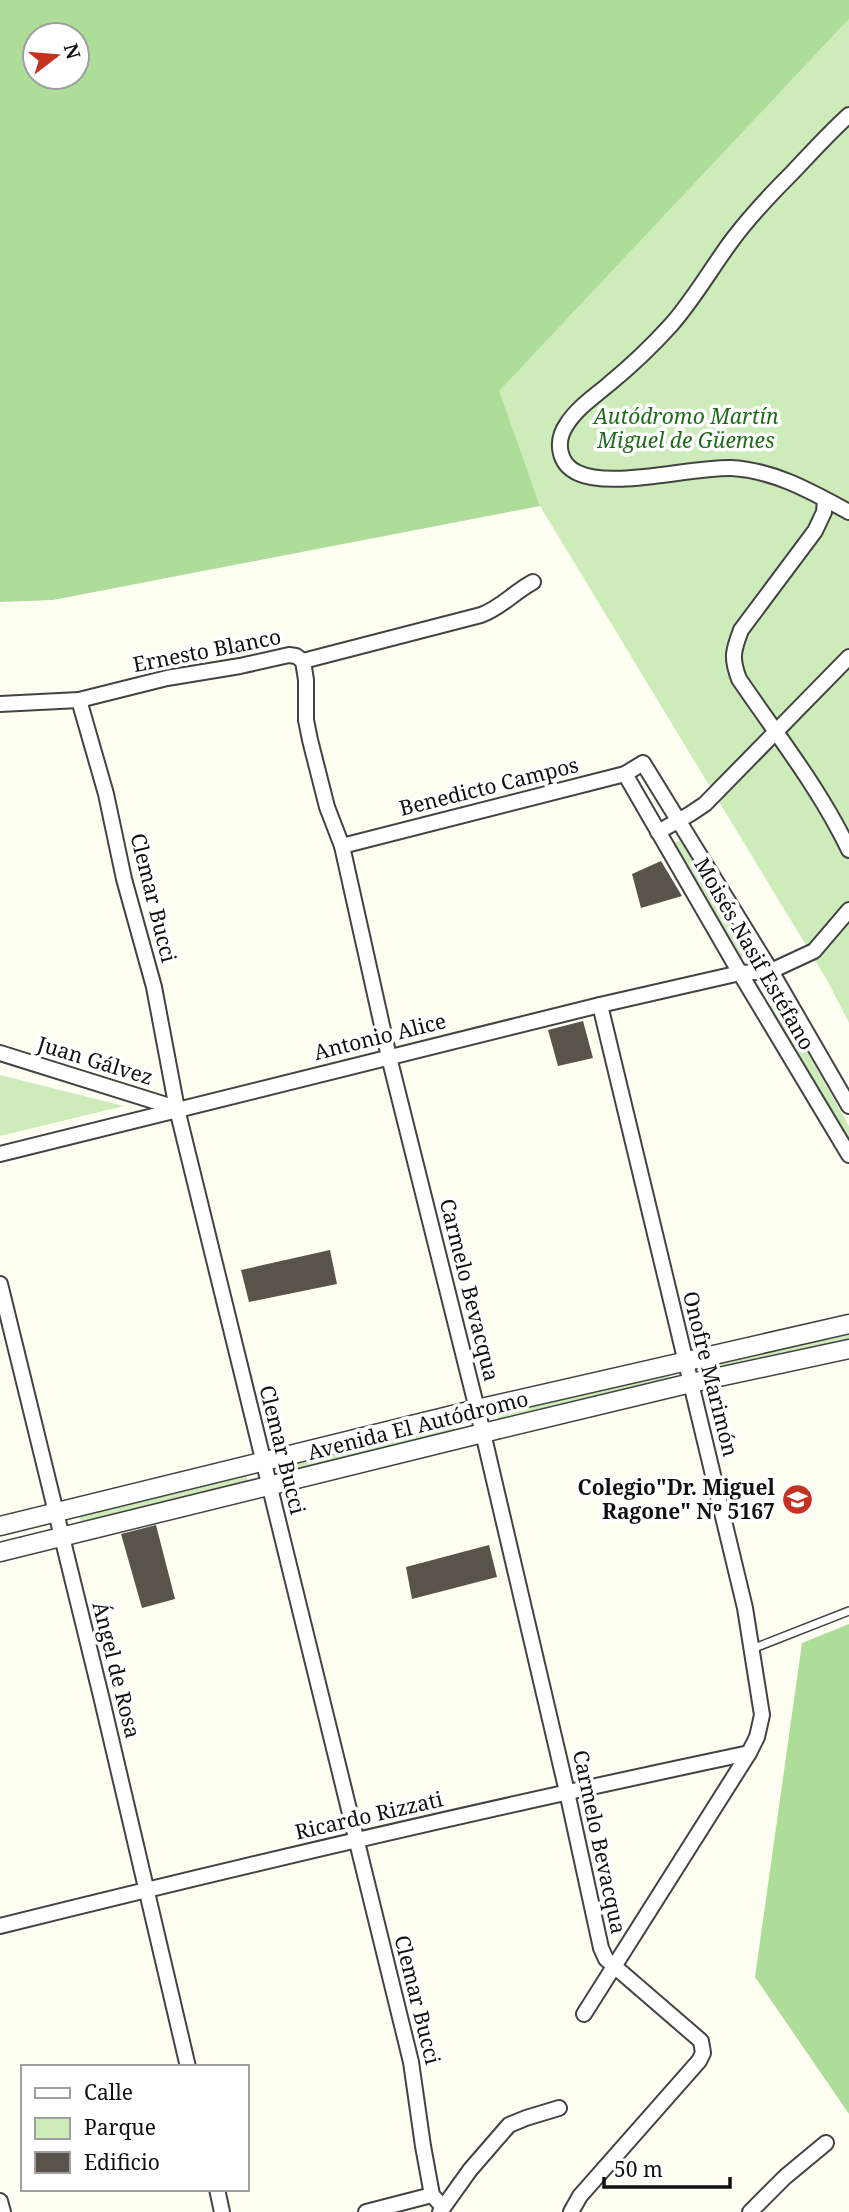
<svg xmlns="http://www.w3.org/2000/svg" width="849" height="2212" font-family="'Noto Serif',serif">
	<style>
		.green { fill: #cdecba }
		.forest { fill: #aedd99; fill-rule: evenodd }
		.building { fill: #59534c }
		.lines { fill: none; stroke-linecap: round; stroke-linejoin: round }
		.service-casing { stroke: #434343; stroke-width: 10 }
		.minor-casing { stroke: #434343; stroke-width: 18 }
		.tertiary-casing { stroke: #434343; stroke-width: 21 }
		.service { stroke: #fff; stroke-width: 7 }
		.minor { stroke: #fff; stroke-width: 14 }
		.tertiary { stroke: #fff; stroke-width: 18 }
		.labels { text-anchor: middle; stroke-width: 7; stroke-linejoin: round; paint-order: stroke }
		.park-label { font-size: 21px; font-style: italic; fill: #216b1d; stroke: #fff }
		.street-label { font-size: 21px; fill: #101010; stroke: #fff }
		.poi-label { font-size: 21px; font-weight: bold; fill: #101010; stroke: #fff; text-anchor: end }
	</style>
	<rect width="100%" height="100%" fill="#fffef3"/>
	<!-- green -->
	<g class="green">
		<path d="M 849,19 L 849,1023 L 827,980 L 540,506 L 498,391 Z"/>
		<path d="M 681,840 L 748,954 L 741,957 L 674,843 Z"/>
		<path d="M 778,1001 L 849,1126 L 849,1145 L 769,1006 Z"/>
		<path d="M 0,1075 L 124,1106 L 0,1136 Z"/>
		<path d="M 849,1333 L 849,1340 L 714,1370 L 712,1363 Z"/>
		<path d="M 668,1372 L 670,1379 L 498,1419 L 496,1413 Z"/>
		<path d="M 454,1424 L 455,1431 L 290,1471 L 289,1464 Z"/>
		<path d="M 246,1474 L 248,1481 L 81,1522 L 79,1515 Z"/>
	</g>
	<!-- forest -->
	<g class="forest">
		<path d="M 0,0 L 849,0 L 849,19 L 499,391 L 540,506 L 53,600 L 0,602 ZM 35,35 L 77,35 L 77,77 L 35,77 Z"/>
		<path d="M 849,1624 L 849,2114 L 755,1977 L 802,1643 Z"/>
	</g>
	<!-- building -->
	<g class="building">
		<path d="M 661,861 L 682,896 L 641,908 L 632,874 Z"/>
		<path d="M 583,1021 L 593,1058 L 558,1066 L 548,1030 Z"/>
		<path d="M 330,1250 L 337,1284 L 249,1302 L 241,1270 Z"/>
		<path d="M 156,1525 L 175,1599 L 142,1608 L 121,1534 Z"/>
		<path d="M 489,1545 L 497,1577 L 412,1599 L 406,1567 Z"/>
	</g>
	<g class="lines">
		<defs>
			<path id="service" d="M 752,1649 L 849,1611"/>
			<g id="minor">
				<path d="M 849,115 C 829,133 812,152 793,172 C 772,193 751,215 733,239 C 712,267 694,299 671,325 C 652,346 631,366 609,384 C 595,396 577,408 567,424 C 555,441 558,464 578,473 C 612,489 691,467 731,468 C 774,470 812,492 849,512"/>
				<path d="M 825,500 L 824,512 L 815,531 L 741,630 C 733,651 731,658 739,679 C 777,735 820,789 849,850"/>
				<path d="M 303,661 L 306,680 L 306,720 L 310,740 L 327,807 L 342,846 L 389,1057 L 483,1433 L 567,1792 L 601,1948 L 606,1959 L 701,2041 L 703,2053 L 699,2061 L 580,2196 L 571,2212"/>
				<path d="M 79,700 L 106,794 L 124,879 L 154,987 L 177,1109 L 411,2062 L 423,2146 L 432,2195 L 443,2207"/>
				<path d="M 0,704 L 79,700 L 167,678 L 240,666 L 289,655 L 296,656 L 303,661 L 481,615 C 501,608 514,592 533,582"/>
				<path d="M 625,774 L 740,973 L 849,1155"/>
				<path d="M 658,832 L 690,814 L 705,804 L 849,657"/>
				<path d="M 342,846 L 625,774 L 643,763 L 771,971 L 849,1106"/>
				<path d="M 0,1053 L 176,1108"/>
				<path d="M 0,1154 L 600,1005 L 740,973 L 771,971 L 814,951 L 849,910"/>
				<path d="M 0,1284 L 101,1696 L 188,2067"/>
				<path d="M 0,1926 C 249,1864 498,1806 749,1753"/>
				<path d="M 584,2014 L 749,1753 L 757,1737 L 762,1715 L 745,1608 L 600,1005"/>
				<path d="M 217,2189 L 222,2212"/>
				<path d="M 0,2201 L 3,2212"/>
				<path d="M 366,2212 L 432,2195"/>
				<path d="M 440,2212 L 470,2170 L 509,2125 L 526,2118 L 559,2108"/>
				<path d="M 750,2212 L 785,2177 L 826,2143"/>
			</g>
			<g id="tertiary">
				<path d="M 0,1526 L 477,1409 L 849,1324"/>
				<path d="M 0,1552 L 483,1433 L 691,1383 L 849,1349"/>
			</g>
		</defs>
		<!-- service casing -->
		<use href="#service" class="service-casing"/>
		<!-- minor casing -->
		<use href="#minor" class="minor-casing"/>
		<!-- tertiary casing -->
		<use href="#tertiary" class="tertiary-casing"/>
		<!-- service -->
		<use href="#service" class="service"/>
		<!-- minor -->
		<use href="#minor" class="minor"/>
		<!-- tertiary -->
		<use href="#tertiary" class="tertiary"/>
	</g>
	<!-- icons -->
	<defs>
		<symbol id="university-disc" viewBox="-11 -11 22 22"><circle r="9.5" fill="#c63222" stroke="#fff"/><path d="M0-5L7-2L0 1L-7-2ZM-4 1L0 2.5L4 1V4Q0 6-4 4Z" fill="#fff"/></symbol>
	</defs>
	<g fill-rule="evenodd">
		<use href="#university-disc" x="780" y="1482" width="35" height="35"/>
	</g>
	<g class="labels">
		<!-- park labels -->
		<g class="park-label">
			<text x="686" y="424">Autódromo Martín<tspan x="686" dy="24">Miguel de Güemes</tspan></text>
		</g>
		<!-- street labels -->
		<g class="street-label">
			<text transform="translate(207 651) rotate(-11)" y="7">Ernesto Blanco</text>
			<text transform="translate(489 787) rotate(-14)" y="7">Benedicto Campos</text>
			<text transform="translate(153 898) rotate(76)" y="7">Clemar Bucci</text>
			<text transform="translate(754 954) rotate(60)" y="7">Moisés Nasif Estéfano</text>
			<text transform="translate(380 1037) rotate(-14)" y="7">Antonio Alice</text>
			<text transform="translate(95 1061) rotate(17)" y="7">Juan Gálvez</text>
			<text transform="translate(469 1290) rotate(76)" y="7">Carmelo Bevacqua</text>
			<text transform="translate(710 1374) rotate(76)" y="7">Onofre Marimón</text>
			<text transform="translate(418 1426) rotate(-14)" y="7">Avenida El Autódromo</text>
			<text transform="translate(282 1450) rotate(76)" y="7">Clemar Bucci</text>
			<text transform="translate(116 1670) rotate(76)" y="7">Ángel de Rosa</text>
			<text transform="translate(369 1816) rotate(-13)" y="7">Ricardo Rizzati</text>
			<text transform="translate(599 1842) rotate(78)" y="7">Carmelo Bevacqua</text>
			<text transform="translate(417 2000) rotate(76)" y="7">Clemar Bucci</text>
		</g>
		<!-- poi labels -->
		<g class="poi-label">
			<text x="775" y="1495">Colegio"Dr. Miguel<tspan x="775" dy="24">Ragone" Nº 5167</tspan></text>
		</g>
	</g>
	<!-- legend -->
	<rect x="21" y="2065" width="228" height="126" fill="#ffffff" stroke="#9f9f9f" stroke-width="2"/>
	<rect x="35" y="2088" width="35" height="10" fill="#ffffff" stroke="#9f9f9f" stroke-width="2"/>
	<text x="84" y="2100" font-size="21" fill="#101010">Calle</text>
	<rect x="35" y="2118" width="35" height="21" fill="#cdecba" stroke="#9f9f9f" stroke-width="2"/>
	<text x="84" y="2135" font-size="21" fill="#101010">Parque</text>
	<rect x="35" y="2152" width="35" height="21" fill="#59534c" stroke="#9f9f9f" stroke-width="2"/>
	<text x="84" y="2170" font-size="21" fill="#101010">Edificio</text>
	<!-- north arrow -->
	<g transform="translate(56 56) rotate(74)"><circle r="33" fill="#ffffff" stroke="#9f9f9f" stroke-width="2"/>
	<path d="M0-5L12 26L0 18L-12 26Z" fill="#c63222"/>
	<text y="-10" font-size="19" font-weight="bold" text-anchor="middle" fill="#101010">N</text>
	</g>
	<!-- scale -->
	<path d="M604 2177v10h126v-10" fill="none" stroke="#101010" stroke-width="3.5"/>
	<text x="614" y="2177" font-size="21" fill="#101010" stroke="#ffffff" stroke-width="5" paint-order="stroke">50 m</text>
</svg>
